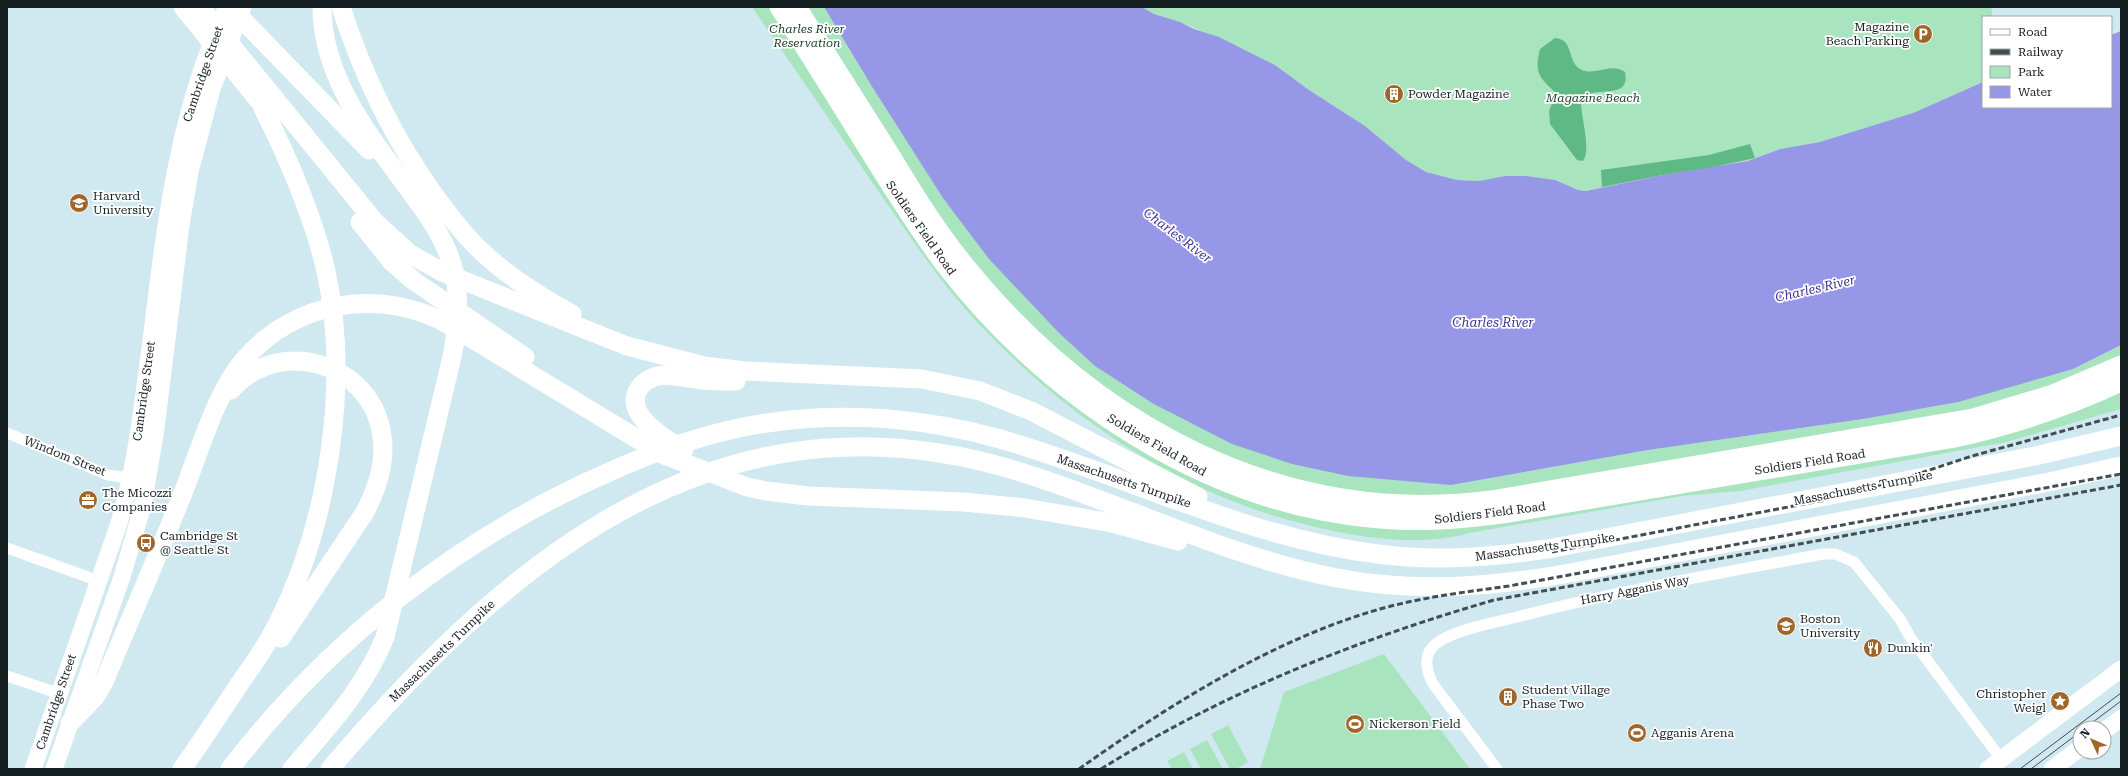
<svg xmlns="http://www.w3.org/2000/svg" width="2128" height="776" font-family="'Roboto Serif',serif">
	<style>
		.green { fill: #a8e5bf }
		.forest { fill: #5eb985 }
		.water { fill: #9797e7 }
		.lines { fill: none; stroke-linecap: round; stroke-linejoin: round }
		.minor { stroke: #fff; stroke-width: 11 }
		.primary { stroke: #fff; stroke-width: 17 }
		.motorway { stroke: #fff; stroke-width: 19 }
		.tram { stroke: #424e52; stroke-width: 1 }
		.rail { stroke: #424e52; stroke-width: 3; stroke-dasharray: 6 3; stroke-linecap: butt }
		.labels { text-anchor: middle; stroke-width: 3.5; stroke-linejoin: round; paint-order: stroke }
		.poi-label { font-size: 12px; fill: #161f22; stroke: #fff; text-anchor: start }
		.park-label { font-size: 12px; font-style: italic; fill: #193f2a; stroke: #fff }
		.street-label { font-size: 12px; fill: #161f22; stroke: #fff }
		.water-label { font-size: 13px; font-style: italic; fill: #403592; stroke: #fff }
	</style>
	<rect width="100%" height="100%" fill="#d0e8f0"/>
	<!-- green -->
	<g class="green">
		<path d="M 752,7 L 824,7 L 871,85 L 1060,334 L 1095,366 L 1152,403 L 1451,485 L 1648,450 L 1863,419 L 2073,369 L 2121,345 L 2121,409 L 2006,442 L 1740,491 L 1682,496 L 1469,533 C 1416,548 1353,537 1300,523 C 1177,492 1064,415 978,323 C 940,283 910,236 878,191 C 836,129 794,68 752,7 Z"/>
		<path d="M 1142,7 L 1991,7 L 1993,17 L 1983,17 L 1983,82 L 1913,113 L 1820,142 L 1780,149 L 1748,161 L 1663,175 L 1586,191 L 1578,190 L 1554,180 L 1505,176 L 1479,181 L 1457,180 L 1426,172 L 1406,160 L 1365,126 L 1309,90 L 1275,65 L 1240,47 L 1180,22 L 1154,14 Z"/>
		<path d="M 1384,654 L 1470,769 L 1260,769 L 1284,692 Z"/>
		<path d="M 1228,725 L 1248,762 L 1236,769 L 1230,769 L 1211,734 Z"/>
		<path d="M 1207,740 L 1223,769 L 1201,769 L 1190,749 Z"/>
		<path d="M 1184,752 L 1193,769 L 1172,769 L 1167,761 Z"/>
	</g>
	<!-- forest -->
	<g class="forest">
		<path d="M 1555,38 C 1575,39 1566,63 1582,70 C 1596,76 1611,62 1625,72 C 1631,102 1594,84 1581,99 C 1580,115 1592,150 1583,161 L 1577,160 L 1550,124 L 1549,111 L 1556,93 C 1539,77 1534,73 1540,49 Z"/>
		<path d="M 1750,144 L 1755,158 L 1709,168 L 1663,175 L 1602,187 L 1601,170 L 1709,155 Z"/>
	</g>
	<!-- water -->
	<path class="water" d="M 824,7 L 1142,7 L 1154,14 L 1180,22 L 1194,29 L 1219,37 L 1275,65 L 1309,90 L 1365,126 L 1406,160 L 1426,172 L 1457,180 L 1479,181 L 1505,176 L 1526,176 L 1555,180 L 1578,190 L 1586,191 L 1663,175 L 1748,161 L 1780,149 L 1820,142 L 1913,113 L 1983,82 L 1983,107 L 2111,107 L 2111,35 L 2121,31 L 2121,345 L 2073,369 L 1958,402 L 1863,419 L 1648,450 L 1451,485 L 1348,476 L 1292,464 L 1232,444 L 1152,403 L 1095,366 L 1060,334 L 989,259 L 943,198 L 871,85 Z"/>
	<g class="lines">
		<!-- minor -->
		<g class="minor">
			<path d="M 7,433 L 108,475 L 136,479"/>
			<path d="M 7,548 L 99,581"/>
			<path d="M 7,676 L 60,694"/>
			<path d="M 1497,769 L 1433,684 C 1426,670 1422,654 1437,643 C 1454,630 1496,622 1517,617 C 1618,591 1721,573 1823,554 L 1835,554 L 1854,562 L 1900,619 L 1910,637 L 2001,759"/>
		</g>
		<!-- primary -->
		<g class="primary">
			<path d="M 2104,731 L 2121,718"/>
			<path d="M 33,769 L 117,529 C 135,473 141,414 149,356 C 164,237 175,117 227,7"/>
			<path d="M 54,769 L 122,577 L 143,505 L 156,429 L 181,225 L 190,172 L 212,89 L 243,7"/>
			<path d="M 1988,769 L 2121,669"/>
			<path d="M 2052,769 L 2080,748"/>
		</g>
		<!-- motorway -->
		<g class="motorway">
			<path d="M 183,7 L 272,117"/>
			<path d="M 200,7 L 375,222 L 410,254 L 442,272 L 627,346 L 704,366 L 745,371 L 922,379 L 980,391 L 1031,411 L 1198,497"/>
			<path d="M 230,7 L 369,150"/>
			<path d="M 341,7 C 363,76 393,138 435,196 C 449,215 463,234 480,250 C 507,276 539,296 572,314"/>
			<path d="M 779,7 C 809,54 839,102 868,149 C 893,189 917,228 945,265 C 1049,399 1208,506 1380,519 C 1424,523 1466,519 1509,513 L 1955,438 C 2013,425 2068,407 2121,382"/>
			<path d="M 797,7 C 828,56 859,105 890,154 C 913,192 936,230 964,264 C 1094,425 1281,527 1491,500 L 1973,418 L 2053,394 L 2121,365"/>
			<path d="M 360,222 L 391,261 L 414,281 L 525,357"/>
			<path d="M 231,390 C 279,335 373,363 382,436 C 386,463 377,489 365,512 L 281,638"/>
			<path d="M 684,450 C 666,440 624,415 638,390 C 642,383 649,378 657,376 C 669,373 683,378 696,379 C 709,381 723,381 736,381"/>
			<path d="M 70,723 L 95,697 L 104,682 C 130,619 158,556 183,493 C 199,453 216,393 243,361 C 294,300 382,286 451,326 L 664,455 L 747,487 L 766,491 L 808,496 L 964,502 L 1025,508 L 1112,523 L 1178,541"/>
			<path d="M 182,769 C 202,741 221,712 240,683 C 254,664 267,644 278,623 C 329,522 350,382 326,271 C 313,215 289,160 263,108"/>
			<path d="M 230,769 C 328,641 459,538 607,473 C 658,450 711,431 767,423 C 844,411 925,418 1000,439 C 1126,475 1246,538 1378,554 C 1437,562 1495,557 1553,548 L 2035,456 L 2121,436"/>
			<path d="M 292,769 C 327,728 365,688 385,637 L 452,357 C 458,327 461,294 452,264 C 441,229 419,204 399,176 C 362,126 322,72 322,7"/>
			<path d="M 330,769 C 517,549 732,374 1036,477 C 1136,510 1233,558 1337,578 C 1415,593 1492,587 1570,573 L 2049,482 L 2121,466"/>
		</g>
		<!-- tram -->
		<g class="tram">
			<path d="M 2085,728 L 2121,701"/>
			<path d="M 2020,769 L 2121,693"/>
			<path d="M 2031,769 L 2080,732"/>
		</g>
		<!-- rail -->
		<g class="rail">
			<path d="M 1552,552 L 1820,501 L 1899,480 L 1972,456 L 2121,415"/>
			<path d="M 1079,769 C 1169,705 1274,639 1380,609 C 1423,597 1466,592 1509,586 L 2121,474"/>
			<path d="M 1101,769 C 1223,693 1356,640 1494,600 L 2121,485"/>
		</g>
	</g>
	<!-- icons -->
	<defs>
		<symbol id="parking-disc" viewBox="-11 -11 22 22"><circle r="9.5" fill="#a16528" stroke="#fff"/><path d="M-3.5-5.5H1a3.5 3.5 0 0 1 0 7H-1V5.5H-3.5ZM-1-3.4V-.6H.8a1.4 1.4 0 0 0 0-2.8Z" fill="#fff"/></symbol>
		<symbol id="building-disc" viewBox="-11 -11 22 22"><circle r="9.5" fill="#a16528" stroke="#fff"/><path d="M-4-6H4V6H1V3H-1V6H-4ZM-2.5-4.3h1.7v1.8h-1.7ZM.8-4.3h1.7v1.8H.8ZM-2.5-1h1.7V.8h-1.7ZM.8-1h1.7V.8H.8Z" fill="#fff"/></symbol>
		<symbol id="university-disc" viewBox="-11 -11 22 22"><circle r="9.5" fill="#a16528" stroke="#fff"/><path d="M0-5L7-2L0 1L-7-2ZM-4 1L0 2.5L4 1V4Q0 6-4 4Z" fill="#fff"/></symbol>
		<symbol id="office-disc" viewBox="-11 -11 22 22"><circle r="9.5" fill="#a16528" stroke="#fff"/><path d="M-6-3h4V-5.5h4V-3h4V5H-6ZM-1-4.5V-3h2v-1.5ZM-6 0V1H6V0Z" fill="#fff"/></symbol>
		<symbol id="bus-disc" viewBox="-11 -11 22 22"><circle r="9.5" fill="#a16528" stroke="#fff"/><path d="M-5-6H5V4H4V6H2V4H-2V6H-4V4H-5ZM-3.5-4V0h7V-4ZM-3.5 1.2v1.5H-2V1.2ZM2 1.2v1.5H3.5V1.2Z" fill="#fff"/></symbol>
		<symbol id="restaurant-disc" viewBox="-11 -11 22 22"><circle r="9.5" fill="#a16528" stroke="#fff"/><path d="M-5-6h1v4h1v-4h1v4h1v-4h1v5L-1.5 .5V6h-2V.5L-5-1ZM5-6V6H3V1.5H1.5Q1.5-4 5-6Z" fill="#fff"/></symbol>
		<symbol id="sight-disc" viewBox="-11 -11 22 22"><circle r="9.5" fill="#a16528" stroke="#fff"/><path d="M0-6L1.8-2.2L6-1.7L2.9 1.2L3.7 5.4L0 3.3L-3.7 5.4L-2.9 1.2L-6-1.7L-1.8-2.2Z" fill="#fff"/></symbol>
		<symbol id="stadium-disc" viewBox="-11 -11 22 22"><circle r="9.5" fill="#a16528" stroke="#fff"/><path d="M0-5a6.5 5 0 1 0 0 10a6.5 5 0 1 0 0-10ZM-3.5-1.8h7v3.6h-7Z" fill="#fff"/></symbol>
	</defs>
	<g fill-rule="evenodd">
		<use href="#parking-disc" x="1912" y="23" width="22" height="22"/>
		<use href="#building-disc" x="1383" y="83" width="22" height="22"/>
		<use href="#university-disc" x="68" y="192" width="22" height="22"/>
		<use href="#office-disc" x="77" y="489" width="22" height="22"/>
		<use href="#bus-disc" x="135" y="532" width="22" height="22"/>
		<use href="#university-disc" x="1775" y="615" width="22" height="22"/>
		<use href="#restaurant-disc" x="1862" y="637" width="22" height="22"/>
		<use href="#building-disc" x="1497" y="686" width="22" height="22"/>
		<use href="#sight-disc" x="2049" y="690" width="22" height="22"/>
		<use href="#stadium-disc" x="1344" y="713" width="22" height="22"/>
		<use href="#stadium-disc" x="1626" y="722" width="22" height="22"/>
	</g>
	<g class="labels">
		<!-- poi labels -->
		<g class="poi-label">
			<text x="1909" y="31" text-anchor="end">Magazine<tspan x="1909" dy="14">Beach Parking</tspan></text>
			<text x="1408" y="98">Powder Magazine</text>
			<text x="93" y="200">Harvard<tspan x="93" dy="14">University</tspan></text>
			<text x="102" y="497">The Micozzi<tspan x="102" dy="14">Companies</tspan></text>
			<text x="160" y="540">Cambridge St<tspan x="160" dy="14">@ Seattle St</tspan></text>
			<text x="1800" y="623">Boston<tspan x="1800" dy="14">University</tspan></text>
			<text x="1887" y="652">Dunkin'</text>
			<text x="1522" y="694">Student Village<tspan x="1522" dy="14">Phase Two</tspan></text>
			<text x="2046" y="698" text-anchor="end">Christopher<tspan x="2046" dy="14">Weigl</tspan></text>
			<text x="1369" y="728">Nickerson Field</text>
			<text x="1651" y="737">Agganis Arena</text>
		</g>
		<!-- park labels -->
		<g class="park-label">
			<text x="807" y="33">Charles River<tspan x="807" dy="14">Reservation</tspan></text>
			<text x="1593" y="102">Magazine Beach</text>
		</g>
		<!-- street labels -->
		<g class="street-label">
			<text transform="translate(203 74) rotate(-71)" y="4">Cambridge Street</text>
			<text transform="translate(921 228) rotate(55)" y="4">Soldiers Field Road</text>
			<text transform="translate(144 391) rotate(-82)" y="4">Cambridge Street</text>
			<text transform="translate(1157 445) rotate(30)" y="4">Soldiers Field Road</text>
			<text transform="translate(65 456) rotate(22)" y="4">Windom Street</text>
			<text transform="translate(1810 462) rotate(-9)" y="4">Soldiers Field Road</text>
			<text transform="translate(1124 481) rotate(19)" y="4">Massachusetts Turnpike</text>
			<text transform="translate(1863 488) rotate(-11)" y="4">Massachusetts Turnpike</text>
			<text transform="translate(1490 513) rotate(-7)" y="4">Soldiers Field Road</text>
			<text transform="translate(1545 547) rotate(-8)" y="4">Massachusetts Turnpike</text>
			<text transform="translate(1635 590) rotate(-11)" y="4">Harry Agganis Way</text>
			<text transform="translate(442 651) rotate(-44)" y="4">Massachusetts Turnpike</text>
			<text transform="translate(56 702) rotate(-71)" y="4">Cambridge Street</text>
		</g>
		<!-- water labels -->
		<g class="water-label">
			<text transform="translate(1178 235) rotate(37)" y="5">Charles River</text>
			<text transform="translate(1815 288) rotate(-13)" y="5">Charles River</text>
			<text x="1493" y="327">Charles River</text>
		</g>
	</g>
	<!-- border -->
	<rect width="2128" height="776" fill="none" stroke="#161f22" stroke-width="16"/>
	<!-- legend -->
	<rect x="1982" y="16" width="130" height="92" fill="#ffffff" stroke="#a2a5a7"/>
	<rect x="1990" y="29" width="20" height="6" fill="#ffffff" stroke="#a2a5a7"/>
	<text x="2018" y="36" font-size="12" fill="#161f22">Road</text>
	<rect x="1990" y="49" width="20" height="6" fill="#424e52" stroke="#a2a5a7"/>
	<text x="2018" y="56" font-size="12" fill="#161f22">Railway</text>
	<rect x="1990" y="66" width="20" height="12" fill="#a8e5bf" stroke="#a2a5a7"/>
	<text x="2018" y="76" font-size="12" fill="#161f22">Park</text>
	<rect x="1990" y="86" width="20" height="12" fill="#9797e7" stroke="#a2a5a7"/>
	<text x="2018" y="96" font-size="12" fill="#161f22">Water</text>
	<!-- north arrow -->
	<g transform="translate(2092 740) rotate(314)"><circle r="19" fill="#ffffff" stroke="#a2a5a7"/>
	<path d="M0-3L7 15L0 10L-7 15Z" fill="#a16528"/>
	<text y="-6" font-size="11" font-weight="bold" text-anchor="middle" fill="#161f22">N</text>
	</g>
</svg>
